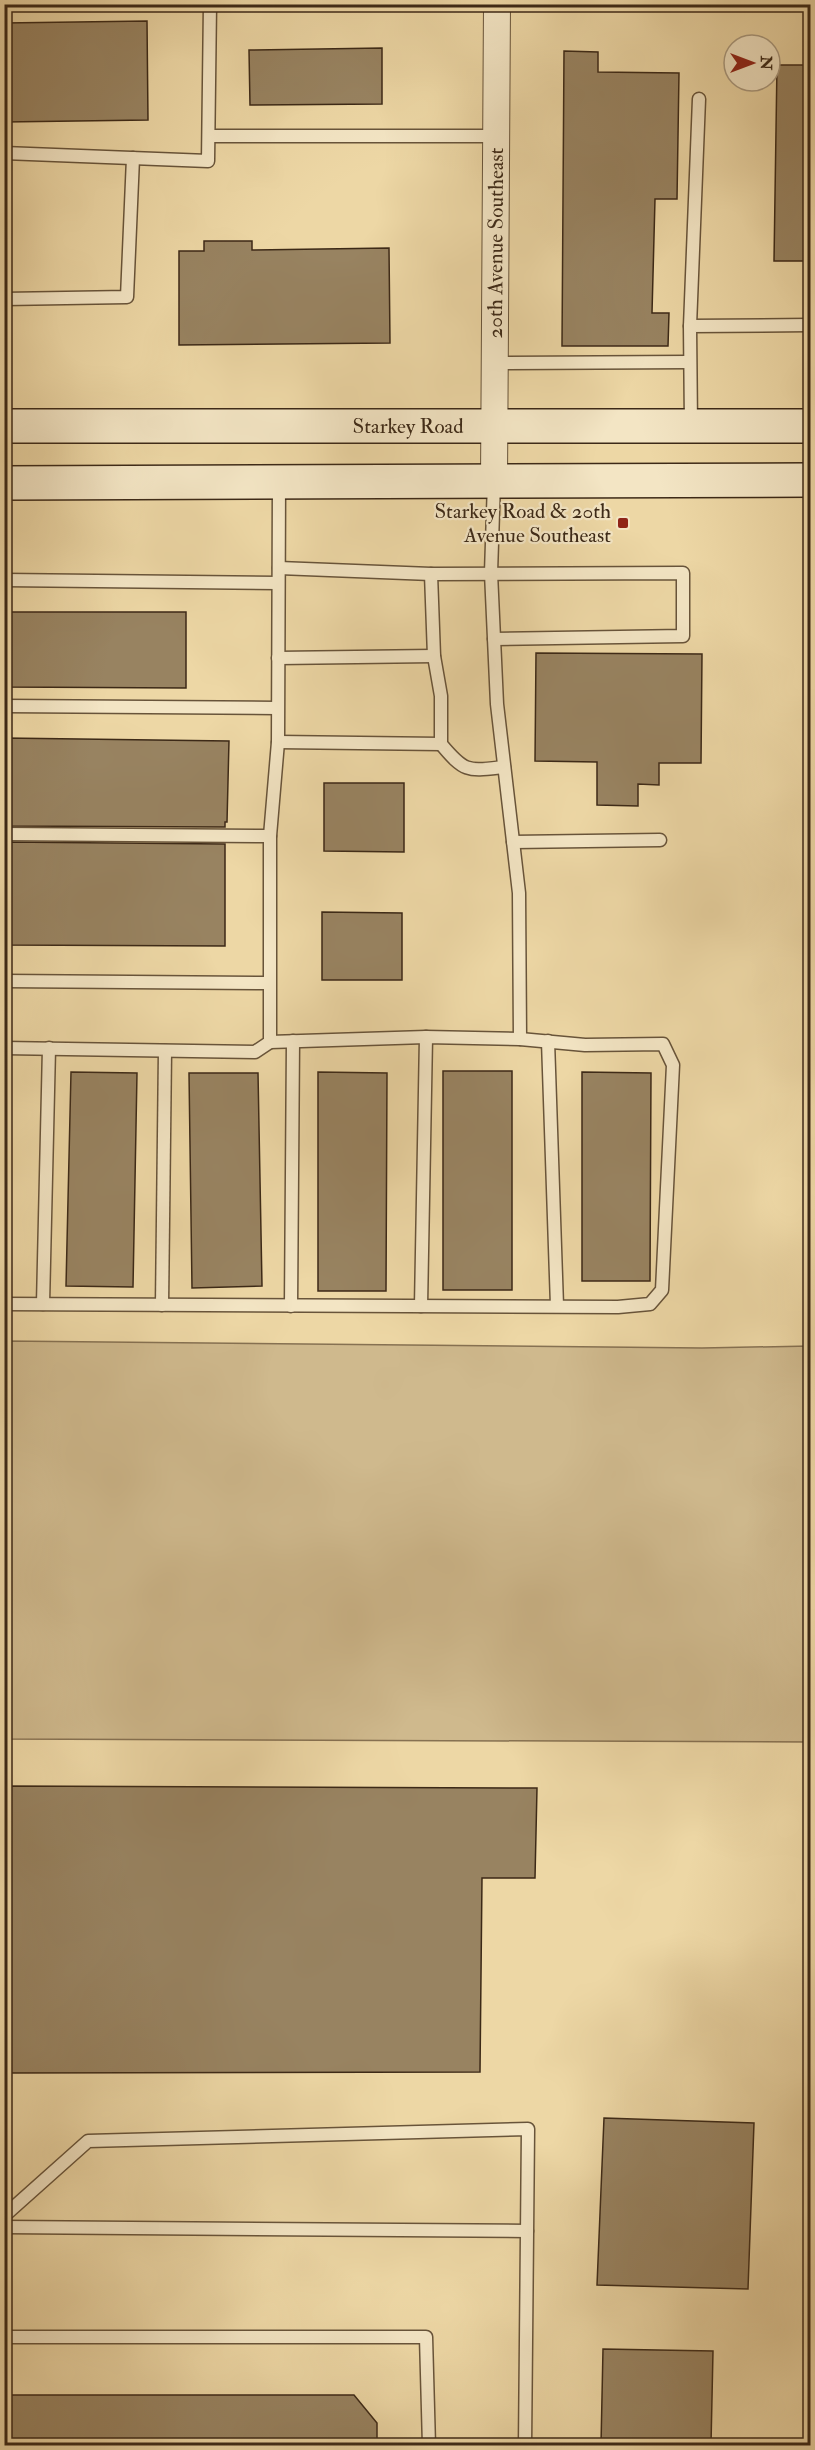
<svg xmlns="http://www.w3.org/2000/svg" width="815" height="2450" font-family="'IM FELL Double Pica',serif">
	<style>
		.green { fill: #cfb98d; stroke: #867152; stroke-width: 1.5 }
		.building { fill: #988361; stroke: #3c2917; stroke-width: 1.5 }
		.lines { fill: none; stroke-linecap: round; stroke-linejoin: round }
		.service-casing { stroke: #68543a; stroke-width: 15 }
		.minor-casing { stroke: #68543a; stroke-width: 28 }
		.secondary-casing { stroke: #3c2917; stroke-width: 36 }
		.service { stroke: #f3e5c4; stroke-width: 12 }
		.minor { stroke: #f3e5c4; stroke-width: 26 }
		.secondary { stroke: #f3e5c4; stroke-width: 33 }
		.poi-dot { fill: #8f2418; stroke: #f3e5c4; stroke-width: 2 }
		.labels { text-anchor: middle; stroke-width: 4.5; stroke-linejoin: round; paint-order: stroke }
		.street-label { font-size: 21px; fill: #3c2917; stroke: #f3e5c4 }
		.poi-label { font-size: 21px; fill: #3c2917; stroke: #f3e5c4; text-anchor: end }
	</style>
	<rect width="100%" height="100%" fill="#edd7a5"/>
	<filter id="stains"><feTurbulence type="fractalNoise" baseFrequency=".00333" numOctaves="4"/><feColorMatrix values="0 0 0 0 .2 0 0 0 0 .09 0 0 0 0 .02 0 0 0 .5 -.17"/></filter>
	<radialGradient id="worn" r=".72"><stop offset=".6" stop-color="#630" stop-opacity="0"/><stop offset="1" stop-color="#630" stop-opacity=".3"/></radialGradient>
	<!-- green -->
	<path class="green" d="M 5,1341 L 702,1348 L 810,1346 L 810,1742 L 5,1739 Z"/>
	<!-- building -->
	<g class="building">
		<path d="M 147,21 L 148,120 L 4,122 L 4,23 Z"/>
		<path d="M 382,48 L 382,104 L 250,105 L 249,50 Z"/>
		<path d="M 564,51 L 598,52 L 598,72 L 679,73 L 677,199 L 655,199 L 652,313 L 669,313 L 668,346 L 562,346 Z"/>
		<path d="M 777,65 L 810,65 L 810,261 L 774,261 Z"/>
		<path d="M 204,241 L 252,241 L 252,250 L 389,248 L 390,343 L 179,345 L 179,251 L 204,251 Z"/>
		<path d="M 4,612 L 186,612 L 186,688 L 4,687 Z"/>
		<path d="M 536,653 L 702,654 L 701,763 L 659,763 L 659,785 L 638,784 L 638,806 L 597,805 L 597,762 L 535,761 Z"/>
		<path d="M 4,738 L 229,741 L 227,822 L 225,822 L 225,827 L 4,826 Z"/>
		<path d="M 324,783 L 404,783 L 404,852 L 324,851 Z"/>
		<path d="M 4,842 L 225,844 L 225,946 L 4,945 Z"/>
		<path d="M 322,912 L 402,913 L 402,980 L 322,980 Z"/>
		<rect x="443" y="1071" width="69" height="219"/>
		<path d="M 71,1072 L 137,1073 L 133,1287 L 66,1286 Z"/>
		<path d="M 318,1072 L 387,1073 L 386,1291 L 318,1291 Z"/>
		<path d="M 582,1072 L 651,1073 L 650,1281 L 582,1281 Z"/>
		<path d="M 189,1073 L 258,1073 L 262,1286 L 192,1288 Z"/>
		<path d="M 4,1786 L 537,1788 L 535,1878 L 482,1878 L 480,2072 L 4,2073 Z"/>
		<path d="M 604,2118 L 754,2123 L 748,2289 L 597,2285 Z"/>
		<path d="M 603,2349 L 713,2351 L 711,2445 L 601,2445 Z"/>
		<path d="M 4,2395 L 354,2395 L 377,2423 L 377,2445 L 4,2445 Z"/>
	</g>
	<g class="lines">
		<defs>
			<g id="service">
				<path d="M 209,136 L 495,136"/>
				<path d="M 4,153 L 208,161 L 210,4"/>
				<path d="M 4,299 L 127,297 L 133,158"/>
				<path d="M 690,326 L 699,99"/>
				<path d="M 496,363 L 689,362"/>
				<path d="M 691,426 L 690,326 L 810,325"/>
				<path d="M 494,482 L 491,573 L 497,704 L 519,893 L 520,1039"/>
				<path d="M 279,568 L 431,574 L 683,573 L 683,636 L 494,639"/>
				<path d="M 431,574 L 434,656 L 441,696 L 441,744 C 465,773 468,771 504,767"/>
				<path d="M 4,580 L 278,583"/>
				<path d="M 278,658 L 434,656"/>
				<path d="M 4,706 L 277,708"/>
				<path d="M 278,742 L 441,744"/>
				<path d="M 4,834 L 270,836"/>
				<path d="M 513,842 L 660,840"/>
				<path d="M 4,981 L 268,983"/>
				<path d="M 548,1041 L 557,1306"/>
				<path d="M 4,1048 L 255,1052 L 270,1042 L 270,836 L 278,742 L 279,484"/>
				<path d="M 4,1304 L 618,1307 L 650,1304 L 662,1290 L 673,1065 L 663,1044 L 585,1045 L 520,1039 L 426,1037 L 270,1042"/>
				<path d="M 43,1304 L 49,1048"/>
				<path d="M 162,1305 L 165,1051"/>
				<path d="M 291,1306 L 293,1041"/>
				<path d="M 421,1306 L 426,1037"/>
				<path d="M 4,2216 L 88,2141 L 528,2129 L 525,2446"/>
				<path d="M 4,2227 L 527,2231"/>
				<path d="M 4,2337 L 426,2337 L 429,2446"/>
			</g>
			<g id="minor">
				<path id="s1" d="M 494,481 L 497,4"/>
			</g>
			<g id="secondary">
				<path id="s2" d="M 4,426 L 810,426"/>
				<path d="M 4,483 L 810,480"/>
			</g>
		</defs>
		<!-- service casing -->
		<use href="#service" class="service-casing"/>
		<!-- minor casing -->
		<use href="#minor" class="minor-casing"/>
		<!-- secondary casing -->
		<use href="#secondary" class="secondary-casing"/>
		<!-- service -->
		<use href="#service" class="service"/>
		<!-- minor -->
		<use href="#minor" class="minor"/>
		<!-- secondary -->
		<use href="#secondary" class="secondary"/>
	</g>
	<!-- markers -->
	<rect class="poi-dot" x="617" y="517" width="12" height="12" rx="3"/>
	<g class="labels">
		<!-- street labels -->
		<g class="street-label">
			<text dy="7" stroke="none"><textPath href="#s1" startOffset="238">20th Avenue Southeast</textPath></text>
			<text dy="7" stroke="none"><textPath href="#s2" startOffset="404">Starkey Road</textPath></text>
		</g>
		<!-- poi labels -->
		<g class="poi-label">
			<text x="611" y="518">Starkey Road &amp; 20th<tspan x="611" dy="24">Avenue Southeast</tspan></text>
		</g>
	</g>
	<!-- margin -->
	<rect width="815" height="2450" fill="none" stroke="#edd7a5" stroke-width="24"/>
	<rect x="6" y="6" width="803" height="2438" fill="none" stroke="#3c2917" stroke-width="3"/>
	<rect x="12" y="12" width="791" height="2426" fill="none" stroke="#3c2917" stroke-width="1.5"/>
	<!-- north arrow -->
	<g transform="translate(752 63) rotate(90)"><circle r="28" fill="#f3e5c4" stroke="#aa9a7f" stroke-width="1.5"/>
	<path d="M0-4.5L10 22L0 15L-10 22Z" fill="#8f2418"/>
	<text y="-9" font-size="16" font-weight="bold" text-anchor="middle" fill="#3c2917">N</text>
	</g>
	<rect width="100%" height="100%" filter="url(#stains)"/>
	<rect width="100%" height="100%" fill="url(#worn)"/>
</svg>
